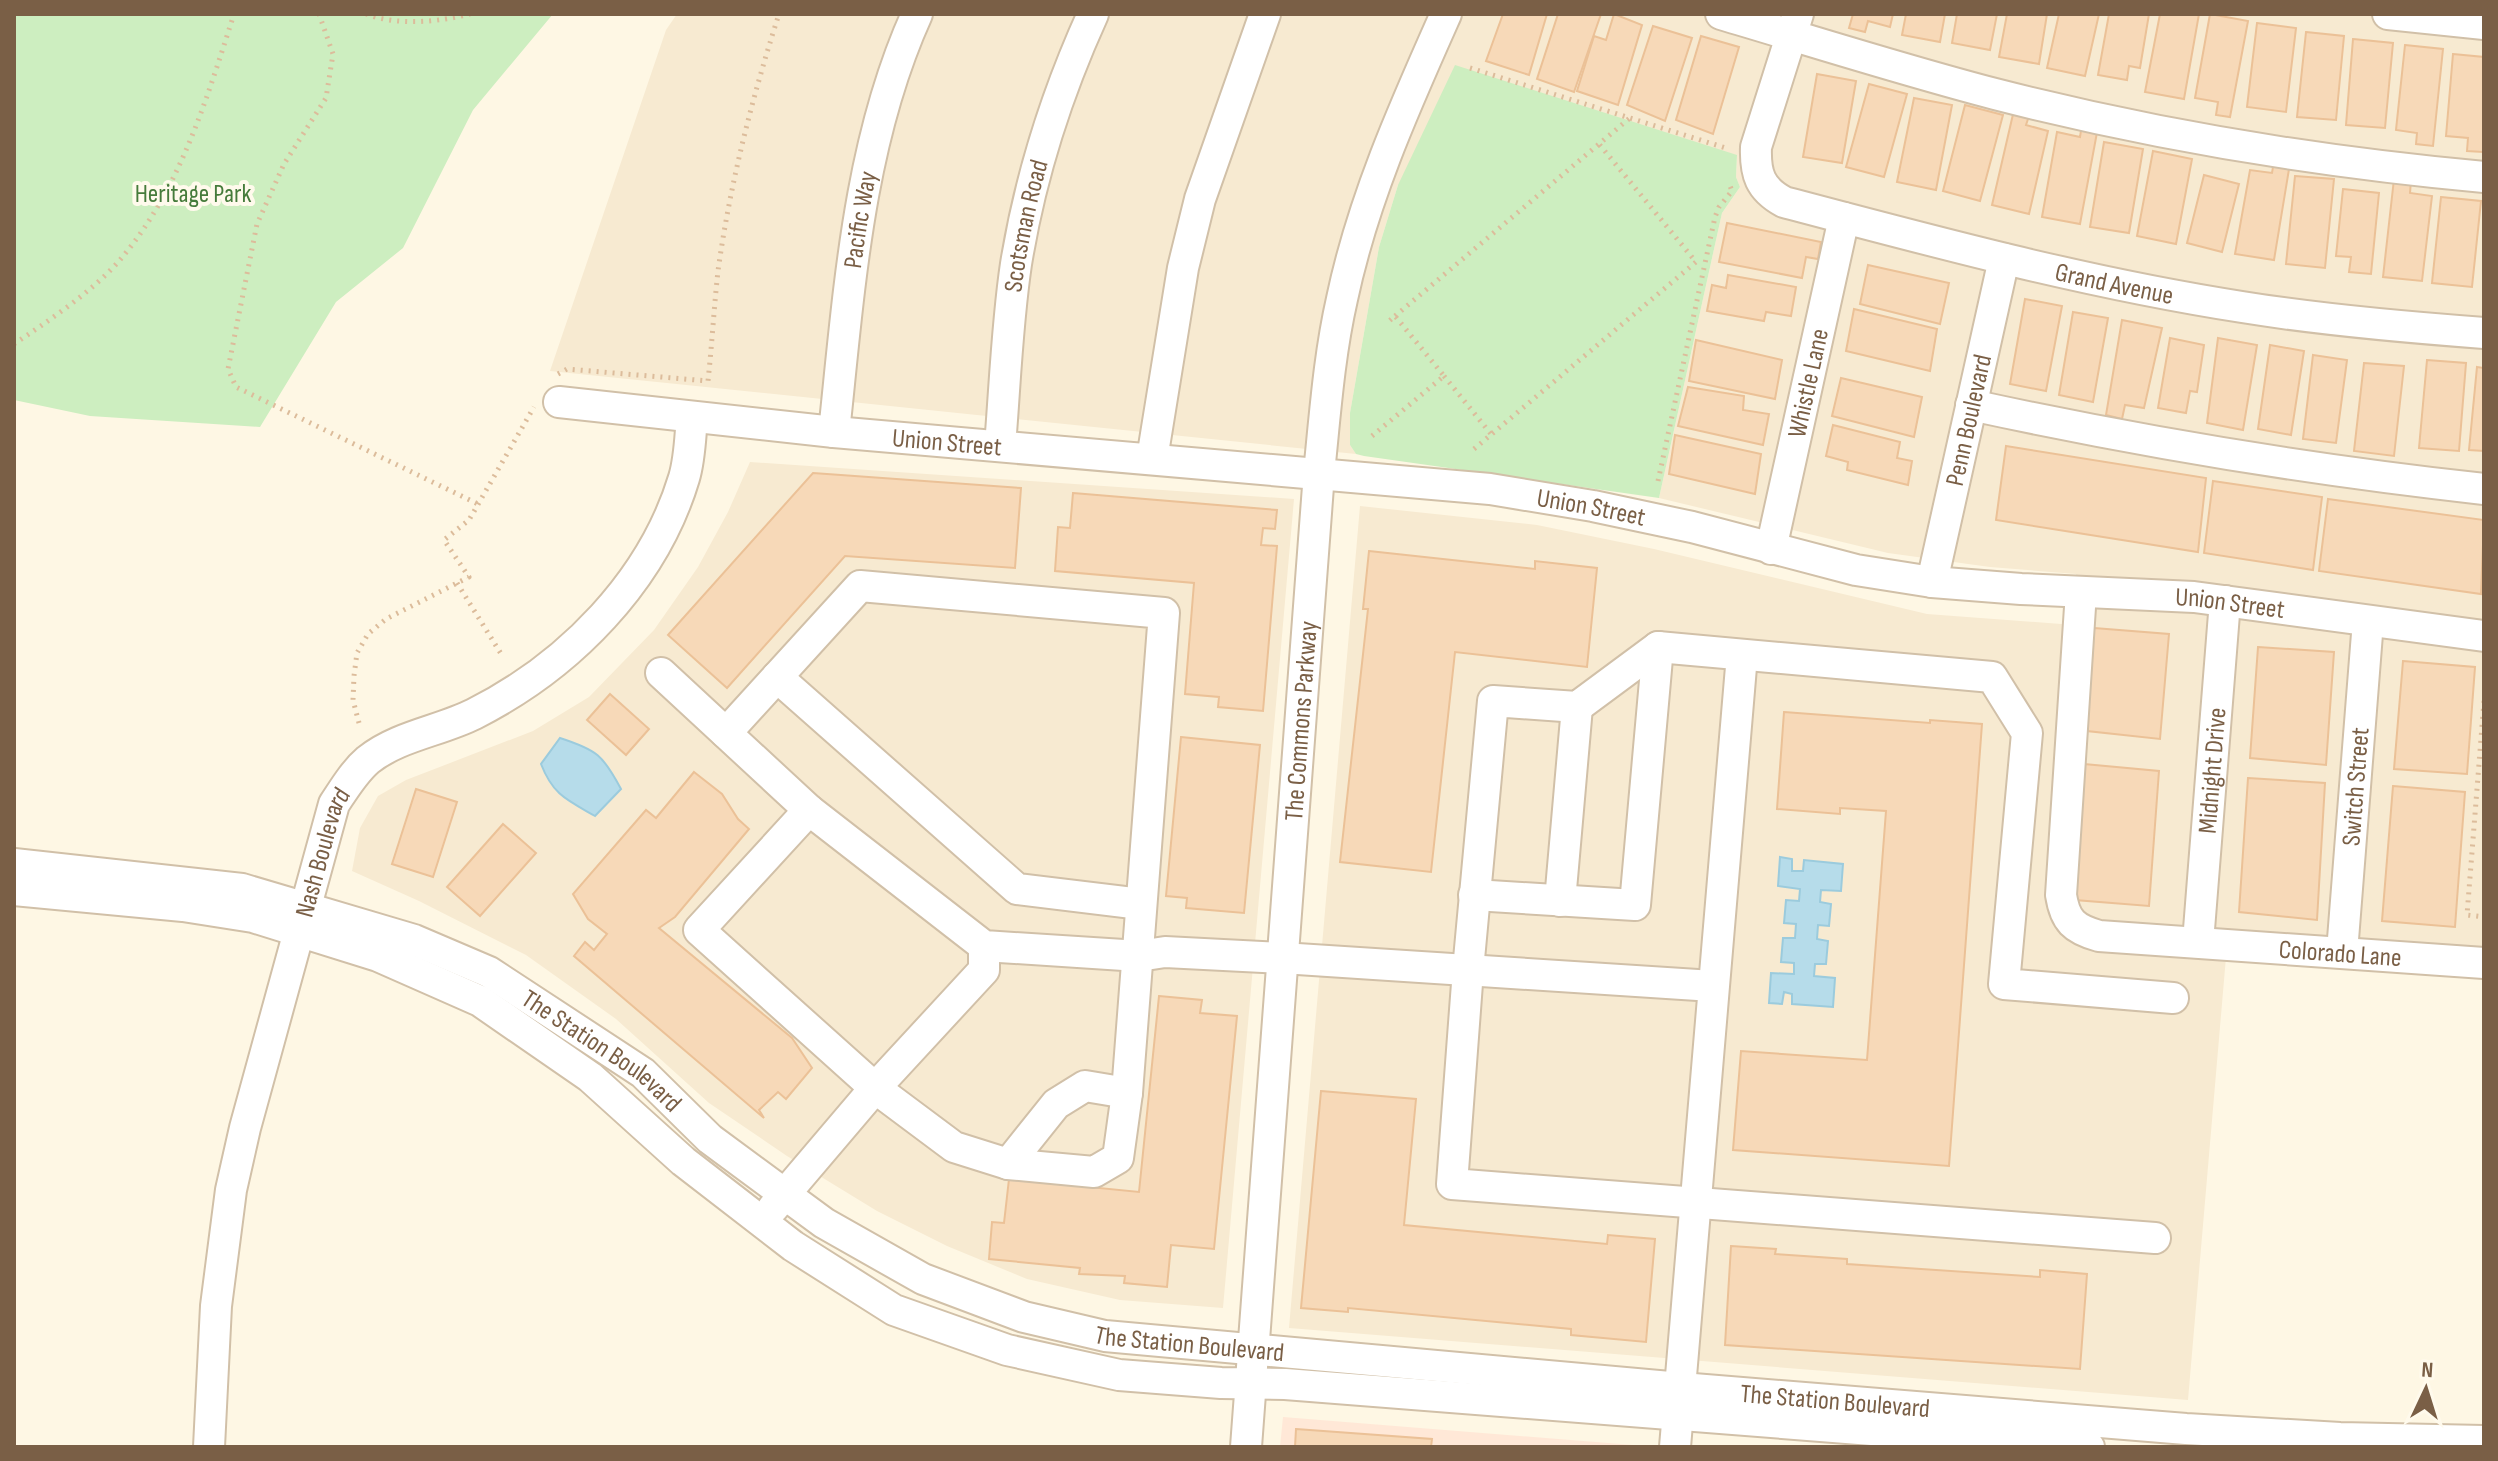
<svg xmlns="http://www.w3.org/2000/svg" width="2498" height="1461" font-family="'Sofia Sans Condensed',sans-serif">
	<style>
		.residential { fill: #f7ead1 }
		.commercial { fill: #ffe8d7 }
		.green { fill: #cdeec0 }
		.water { fill: #b6dcea; stroke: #9bcbdd; stroke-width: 2 }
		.building { fill: #f7d9b8; stroke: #ebc197; stroke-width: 2 }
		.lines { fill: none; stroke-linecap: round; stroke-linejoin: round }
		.minor-casing { stroke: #d1c0a8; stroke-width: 34 }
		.path { stroke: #dcbc9b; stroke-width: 5; stroke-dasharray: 2 6; stroke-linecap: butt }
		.minor { stroke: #fff; stroke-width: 30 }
		.labels { text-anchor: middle; stroke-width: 8; stroke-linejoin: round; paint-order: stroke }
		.park-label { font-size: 26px; fill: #467b3b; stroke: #fffaec }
		.street-label { font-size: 26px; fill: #7a5f46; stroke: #fffaec }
	</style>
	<rect width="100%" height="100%" fill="#fef7e4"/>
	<!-- residential -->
	<g class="residential">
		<path d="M 677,14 L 2484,14 L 2484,972 L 2226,957 L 2188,1400 L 1289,1328 L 1360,506 L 1537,525 L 1654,549 L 1927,614 L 2074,625 L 2076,574 L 1990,567 L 1888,553 L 1659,498 L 1722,213 L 1740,187 L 1736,177 L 1737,155 L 1398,185 L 1379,247 L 1350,413 L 1350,445 L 1356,454 L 550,371 L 666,30 Z"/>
		<path d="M 750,462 L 1294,499 L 1223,1308 L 1120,1300 L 1027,1279 L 947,1246 L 877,1211 L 787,1156 L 709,1103 L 616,1019 L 526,955 L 419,901 L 352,871 L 360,828 L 378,796 L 406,780 L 533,731 L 589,697 L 654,630 L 698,567 L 728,512 Z"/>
	</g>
	<!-- commercial -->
	<path class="commercial" d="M 1283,1417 L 1658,1447 L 1280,1447 Z"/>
	<!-- green -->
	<g class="green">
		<path d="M 14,14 L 553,14 L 473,110 L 403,248 L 336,302 L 260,427 L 90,416 L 14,400 Z"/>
		<path d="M 1455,65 L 1737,155 L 1736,177 L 1740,187 L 1722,213 L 1659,498 L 1364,456 L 1356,454 L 1350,445 L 1350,413 L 1379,247 L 1398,185 Z"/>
	</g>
	<!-- water -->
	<g class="water">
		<path d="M 560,738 C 597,750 603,755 621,789 L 595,816 C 567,800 553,795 541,764 Z"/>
		<path d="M 1780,857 L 1792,859 L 1792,871 L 1803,871 L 1804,860 L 1843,864 L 1841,891 L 1821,890 L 1820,902 L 1831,904 L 1829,926 L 1818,925 L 1817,939 L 1828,941 L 1826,964 L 1815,964 L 1814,976 L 1835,978 L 1833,1007 L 1792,1004 L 1792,994 L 1784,992 L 1782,1004 L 1769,1003 L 1771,973 L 1794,974 L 1794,963 L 1781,962 L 1783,938 L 1795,938 L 1796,924 L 1784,923 L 1786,900 L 1799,901 L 1800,889 L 1778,886 Z"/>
	</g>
	<!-- building -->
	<g class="building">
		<path d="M 1503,14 L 1547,14 L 1529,75 L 1486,61 Z"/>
		<path d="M 1558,14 L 1601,14 L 1574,92 L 1537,79 Z"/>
		<path d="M 1614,14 L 1642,25 L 1618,105 L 1577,91 L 1594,36 L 1606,40 Z"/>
		<path d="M 1853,14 L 1893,14 L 1890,27 L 1868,21 L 1865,32 L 1849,28 Z"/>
		<path d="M 1906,14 L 1945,14 L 1940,42 L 1902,35 Z"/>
		<path d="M 1957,14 L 1997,14 L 1990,50 L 1952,43 Z"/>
		<path d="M 2007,14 L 2047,14 L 2039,64 L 1999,57 Z"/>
		<path d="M 2059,14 L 2099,14 L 2085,76 L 2047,68 Z"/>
		<path d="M 2109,14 L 2149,14 L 2140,68 L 2129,66 L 2127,80 L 2098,75 Z"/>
		<path d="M 2160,14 L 2199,14 L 2184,99 L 2145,92 Z"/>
		<path d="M 2210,14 L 2248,21 L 2230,117 L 2216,115 L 2218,102 L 2195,98 Z"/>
		<path d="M 2257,23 L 2296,28 L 2286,112 L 2247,107 Z"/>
		<path d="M 1653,26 L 1692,38 L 1665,121 L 1627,105 Z"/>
		<path d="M 2306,32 L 2344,36 L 2336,120 L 2297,117 Z"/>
		<path d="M 1701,36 L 1739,47 L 1713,134 L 1676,120 Z"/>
		<path d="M 2353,39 L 2393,43 L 2385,128 L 2346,125 Z"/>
		<path d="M 2405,45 L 2443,49 L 2433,146 L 2416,144 L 2417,133 L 2396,130 Z"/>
		<path d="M 2453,54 L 2484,57 L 2483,152 L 2467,151 L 2468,138 L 2446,136 Z"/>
		<path d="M 1817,74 L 1856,81 L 1842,163 L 1803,157 Z"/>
		<path d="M 1869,84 L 1907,94 L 1884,177 L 1846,167 Z"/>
		<path d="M 1914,98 L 1952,105 L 1936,190 L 1897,182 Z"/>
		<path d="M 1965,105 L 2003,115 L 1980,201 L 1943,191 Z"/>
		<path d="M 2014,110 L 2030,113 L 2026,125 L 2048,131 L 2029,214 L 1992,205 Z"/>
		<path d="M 2082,124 L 2098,127 L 2080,224 L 2042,217 L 2057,132 L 2080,137 Z"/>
		<path d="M 2104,142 L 2143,149 L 2129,233 L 2090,227 Z"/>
		<path d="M 2153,151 L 2192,159 L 2176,244 L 2137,236 Z"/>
		<path d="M 2274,161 L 2290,163 L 2274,260 L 2235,254 L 2250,170 L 2272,173 Z"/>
		<path d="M 2204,175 L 2239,184 L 2222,252 L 2187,243 Z"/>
		<path d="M 2295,176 L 2334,179 L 2325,268 L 2286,264 Z"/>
		<path d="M 2394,179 L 2411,181 L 2410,193 L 2432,196 L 2422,281 L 2383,277 Z"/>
		<path d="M 2343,189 L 2379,193 L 2371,274 L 2349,272 L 2351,257 L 2336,256 Z"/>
		<path d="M 2441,197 L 2481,201 L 2472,287 L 2432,283 Z"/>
		<path d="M 1727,223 L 1821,242 L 1818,259 L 1806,257 L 1802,278 L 1719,262 Z"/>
		<path d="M 1868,265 L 1949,283 L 1940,324 L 1860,304 Z"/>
		<path d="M 1728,275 L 1796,287 L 1791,316 L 1766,312 L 1764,321 L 1707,311 L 1712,285 L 1726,288 Z"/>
		<path d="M 2025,299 L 2062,306 L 2046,391 L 2010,384 Z"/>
		<path d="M 1854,309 L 1937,329 L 1930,371 L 1846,351 Z"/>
		<path d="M 2073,312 L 2108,318 L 2093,402 L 2059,395 Z"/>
		<path d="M 2122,320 L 2162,328 L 2144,408 L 2125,405 L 2122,419 L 2106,415 Z"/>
		<path d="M 2170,338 L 2204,345 L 2197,392 L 2190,391 L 2186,413 L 2158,408 Z"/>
		<path d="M 2218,338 L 2257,345 L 2243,430 L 2207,423 Z"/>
		<path d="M 1696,340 L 1782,360 L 1775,399 L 1689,381 Z"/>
		<path d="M 2270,345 L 2304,351 L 2291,435 L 2258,429 Z"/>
		<path d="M 2313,355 L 2347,360 L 2336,443 L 2303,439 Z"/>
		<path d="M 2427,360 L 2466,363 L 2459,451 L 2419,448 Z"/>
		<path d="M 2364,363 L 2404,366 L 2394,456 L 2354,451 Z"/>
		<path d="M 2477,367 L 2484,368 L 2484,451 L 2469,450 Z"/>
		<path d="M 1841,378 L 1922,397 L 1914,437 L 1832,416 Z"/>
		<path d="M 1688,387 L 1744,396 L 1743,410 L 1769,414 L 1763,445 L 1678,426 Z"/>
		<path d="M 1833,425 L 1900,442 L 1897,458 L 1912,461 L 1908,485 L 1847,470 L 1848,462 L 1826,456 Z"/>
		<path d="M 1675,435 L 1761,454 L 1755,494 L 1669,474 Z"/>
		<path d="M 2006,446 L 2206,478 L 2198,552 L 1996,520 Z"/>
		<path d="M 813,473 L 1021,488 L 1015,568 L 845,556 L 727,688 L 668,635 Z"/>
		<path d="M 2213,481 L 2322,497 L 2313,570 L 2204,553 Z"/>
		<path d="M 1073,493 L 1277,510 L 1275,529 L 1263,528 L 1261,545 L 1277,546 L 1263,711 L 1218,707 L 1219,697 L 1185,694 L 1194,583 L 1055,571 L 1058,527 L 1070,528 Z"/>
		<path d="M 2328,499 L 2484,520 L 2481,594 L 2319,571 Z"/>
		<path d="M 1369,551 L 1535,569 L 1535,561 L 1597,568 L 1587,667 L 1455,652 L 1431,872 L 1340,862 L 1368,609 L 1363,609 Z"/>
		<path d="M 2094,628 L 2169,634 L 2160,739 L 2087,731 Z"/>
		<path d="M 2258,647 L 2334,652 L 2326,765 L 2250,758 Z"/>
		<path d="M 2403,661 L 2475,667 L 2467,774 L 2394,769 Z"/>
		<path d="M 610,694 L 649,729 L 626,755 L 587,720 Z"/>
		<path d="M 1784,712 L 1930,723 L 1930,720 L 1982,724 L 1949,1166 L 1733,1150 L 1741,1051 L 1867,1060 L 1886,811 L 1840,808 L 1840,814 L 1777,809 Z"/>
		<path d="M 1181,737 L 1260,745 L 1244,913 L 1186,908 L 1187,898 L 1166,896 Z"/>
		<path d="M 2084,764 L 2159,771 L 2149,906 L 2075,900 Z"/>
		<path d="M 694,772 L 722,794 L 738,819 L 749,829 L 675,917 L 659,928 L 792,1038 L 812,1068 L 786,1099 L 778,1092 L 759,1110 L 764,1118 L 574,956 L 585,942 L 594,950 L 607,934 L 588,919 L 573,894 L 646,810 L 656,818 Z"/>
		<path d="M 2248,778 L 2325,783 L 2317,920 L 2239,912 Z"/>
		<path d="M 2393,786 L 2465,792 L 2455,927 L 2382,921 Z"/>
		<path d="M 416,789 L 457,802 L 433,877 L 392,864 Z"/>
		<path d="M 503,824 L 536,853 L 480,916 L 447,887 Z"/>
		<path d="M 1159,996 L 1202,1000 L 1200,1013 L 1237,1016 L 1214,1249 L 1171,1245 L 1167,1287 L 1124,1283 L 1125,1276 L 1079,1274 L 1080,1268 L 989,1259 L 992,1222 L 1004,1223 L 1009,1179 L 1139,1192 Z"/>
		<path d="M 1321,1091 L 1416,1099 L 1404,1225 L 1607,1244 L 1608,1235 L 1655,1239 L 1646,1342 L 1571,1335 L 1571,1329 L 1348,1308 L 1348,1312 L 1301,1308 Z"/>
		<path d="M 1731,1246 L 1776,1249 L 1775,1254 L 1847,1259 L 1847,1264 L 2040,1277 L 2040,1270 L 2087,1274 L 2080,1369 L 1725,1345 Z"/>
		<path d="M 1296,1429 L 1432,1439 L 1431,1447 L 1295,1447 Z"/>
	</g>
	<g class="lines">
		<defs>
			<g id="minor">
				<path d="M 1721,14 C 1812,41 1903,70 1995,94 C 2155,135 2319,162 2484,177"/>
				<path id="s1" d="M 1798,14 L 1756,147 C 1755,174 1760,189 1784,202 C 1935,242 2087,283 2242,307 C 2322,320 2403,327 2484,333"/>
				<path d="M 2388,14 L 2484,24"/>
				<path id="s2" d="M 559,402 L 834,432 L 1490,489 L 1593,506 L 1692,527 L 1856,570 L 1932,582 L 2021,589 L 2194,597 L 2484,636"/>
				<path d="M 1971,405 C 2141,442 2311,470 2484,489"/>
				<path id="s3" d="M 834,432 C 849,292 858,144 917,14"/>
				<path id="s4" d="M 1000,446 C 1005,385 1007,324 1016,264 C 1030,178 1057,93 1093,14"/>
				<path d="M 1152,459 L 1183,268 L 1200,199 L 1265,14"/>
				<path id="s5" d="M 1771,549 L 1844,218"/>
				<path id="s6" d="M 1932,582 L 2004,259"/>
				<path id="s7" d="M 2081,592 L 2061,895 C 2065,921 2074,929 2099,936 L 2484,963"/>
				<path d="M 661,673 L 809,810"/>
				<path d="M 777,677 L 1017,889 L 1141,904"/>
				<path d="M 726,733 L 860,586 L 1164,613 L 1127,1093 L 1118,1158 L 1094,1172 L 1008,1164 L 954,1147 L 875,1088 L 984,970 L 984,946"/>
				<path id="s8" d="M 14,864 L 242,889 L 414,940 L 489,972 L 643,1073 L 710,1139 L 824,1223 L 923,1279 L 1024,1317 L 1105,1336 L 1681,1388 L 2186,1429 L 2340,1438 L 2484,1441"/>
				<path d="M 14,890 L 183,906 L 253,917 L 378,956 L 480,1001 L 590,1077 L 683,1161 L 793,1246 L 894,1310 L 1007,1350 L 1119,1375 L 1221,1383 L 1285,1384 L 2089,1447"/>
				<path d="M 1474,895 L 1635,905 L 1658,647"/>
				<path d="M 1560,901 L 1577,707"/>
				<path id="s9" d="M 2198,942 L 2225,601"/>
				<path id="s10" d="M 2342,952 L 2368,621"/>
				<path d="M 1008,1164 L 1056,1104 L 1085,1086 L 1127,1093"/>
				<path d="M 773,1208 L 875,1088 L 699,930 L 809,810 L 984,946 L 1139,956 L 1165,952 L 1282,958 L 1713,986"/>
				<path d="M 2155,1238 L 1452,1184 L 1468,970 L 1493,701 L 1577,707 L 1658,647 L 1992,677 L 2027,733 L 2004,984 L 2173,998"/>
				<path id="s11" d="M 209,1447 L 216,1306 L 231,1190 L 245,1128 L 334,804 C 344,789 354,772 368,760 C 398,736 440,731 474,714 C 569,666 653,581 684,478 C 690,458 690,438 692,417"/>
				<path id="s12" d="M 1246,1447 L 1319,473 C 1325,415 1329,356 1342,299 C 1363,199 1405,106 1446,14"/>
				<path d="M 1675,1447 L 1742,655"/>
			</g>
		</defs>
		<!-- minor casing -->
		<use href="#minor" class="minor-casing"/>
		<!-- path -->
		<g class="path">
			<path d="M 319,14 L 333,54 L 326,98 L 284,164 L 257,224 L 228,369 L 236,387 L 478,504"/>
			<path d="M 366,14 C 397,26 439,22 470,14"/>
			<path d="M 1470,68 L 1729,149"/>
			<path d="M 1395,316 L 1631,117"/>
			<path d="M 14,344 C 47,322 93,291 119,261 C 180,190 206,101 234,14"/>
			<path d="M 558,374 L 567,369 L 708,381 C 712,344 714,307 718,271 C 730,184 752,98 779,14"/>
			<path d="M 1444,376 L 1491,434"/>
			<path d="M 1372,436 L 1444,376 L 1395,316 L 1388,322"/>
			<path d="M 1474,449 L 1696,262 L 1599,144"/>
			<path d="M 1658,481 L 1715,217 L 1719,207 L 1732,191 L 1730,186"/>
			<path d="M 457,583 L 503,657"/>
			<path d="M 2484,701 L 2467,915 L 2484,917"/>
			<path d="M 359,723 L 353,700 L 354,676 L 357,653 L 368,634 L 386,619 L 469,577 L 444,540 L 469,520 L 534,407"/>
		</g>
		<!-- minor -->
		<use href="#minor" class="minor"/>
	</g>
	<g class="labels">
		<!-- park labels -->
		<g class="park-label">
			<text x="193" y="202">Heritage Park</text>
		</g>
		<!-- street labels -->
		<g class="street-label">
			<text dy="9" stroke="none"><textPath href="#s3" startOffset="214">Pacific Way</textPath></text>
			<text dy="9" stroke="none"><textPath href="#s4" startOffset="222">Scotsman Road</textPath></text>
			<text dy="9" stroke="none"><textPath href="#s1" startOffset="546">Grand Avenue</textPath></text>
			<text dy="9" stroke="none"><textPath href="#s5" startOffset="170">Whistle Lane</textPath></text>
			<text dy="9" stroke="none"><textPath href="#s6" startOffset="166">Penn Boulevard</textPath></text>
			<text dy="9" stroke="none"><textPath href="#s2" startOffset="390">Union Street</textPath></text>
			<text dy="9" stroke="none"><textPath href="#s2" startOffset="1038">Union Street</textPath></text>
			<text dy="9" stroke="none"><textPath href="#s2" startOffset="1686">Union Street</textPath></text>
			<text dy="9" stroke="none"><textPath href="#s12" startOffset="728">The Commons Parkway</textPath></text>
			<text dy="9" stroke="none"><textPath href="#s9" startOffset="172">Midnight Drive</textPath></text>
			<text dy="9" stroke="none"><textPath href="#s10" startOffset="166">Switch Street</textPath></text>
			<text dy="9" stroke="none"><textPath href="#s11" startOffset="608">Nash Boulevard</textPath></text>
			<text dy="9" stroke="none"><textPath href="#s7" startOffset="606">Colorado Lane</textPath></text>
			<text dy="9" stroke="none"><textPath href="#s8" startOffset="628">The Station Boulevard</textPath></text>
			<text dy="9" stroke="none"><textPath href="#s8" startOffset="1300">The Station Boulevard</textPath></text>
			<text dy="9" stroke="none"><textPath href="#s8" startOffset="1948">The Station Boulevard</textPath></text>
		</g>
	</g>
	<!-- border -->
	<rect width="2498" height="1461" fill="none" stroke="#7a5f46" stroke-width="32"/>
	<!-- north arrow -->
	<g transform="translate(2426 1389) rotate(4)" stroke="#fffaec" stroke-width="6" paint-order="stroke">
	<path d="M0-6L14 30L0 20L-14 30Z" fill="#7a5f46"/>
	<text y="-12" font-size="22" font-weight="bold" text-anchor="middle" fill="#7a5f46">N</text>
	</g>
</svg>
